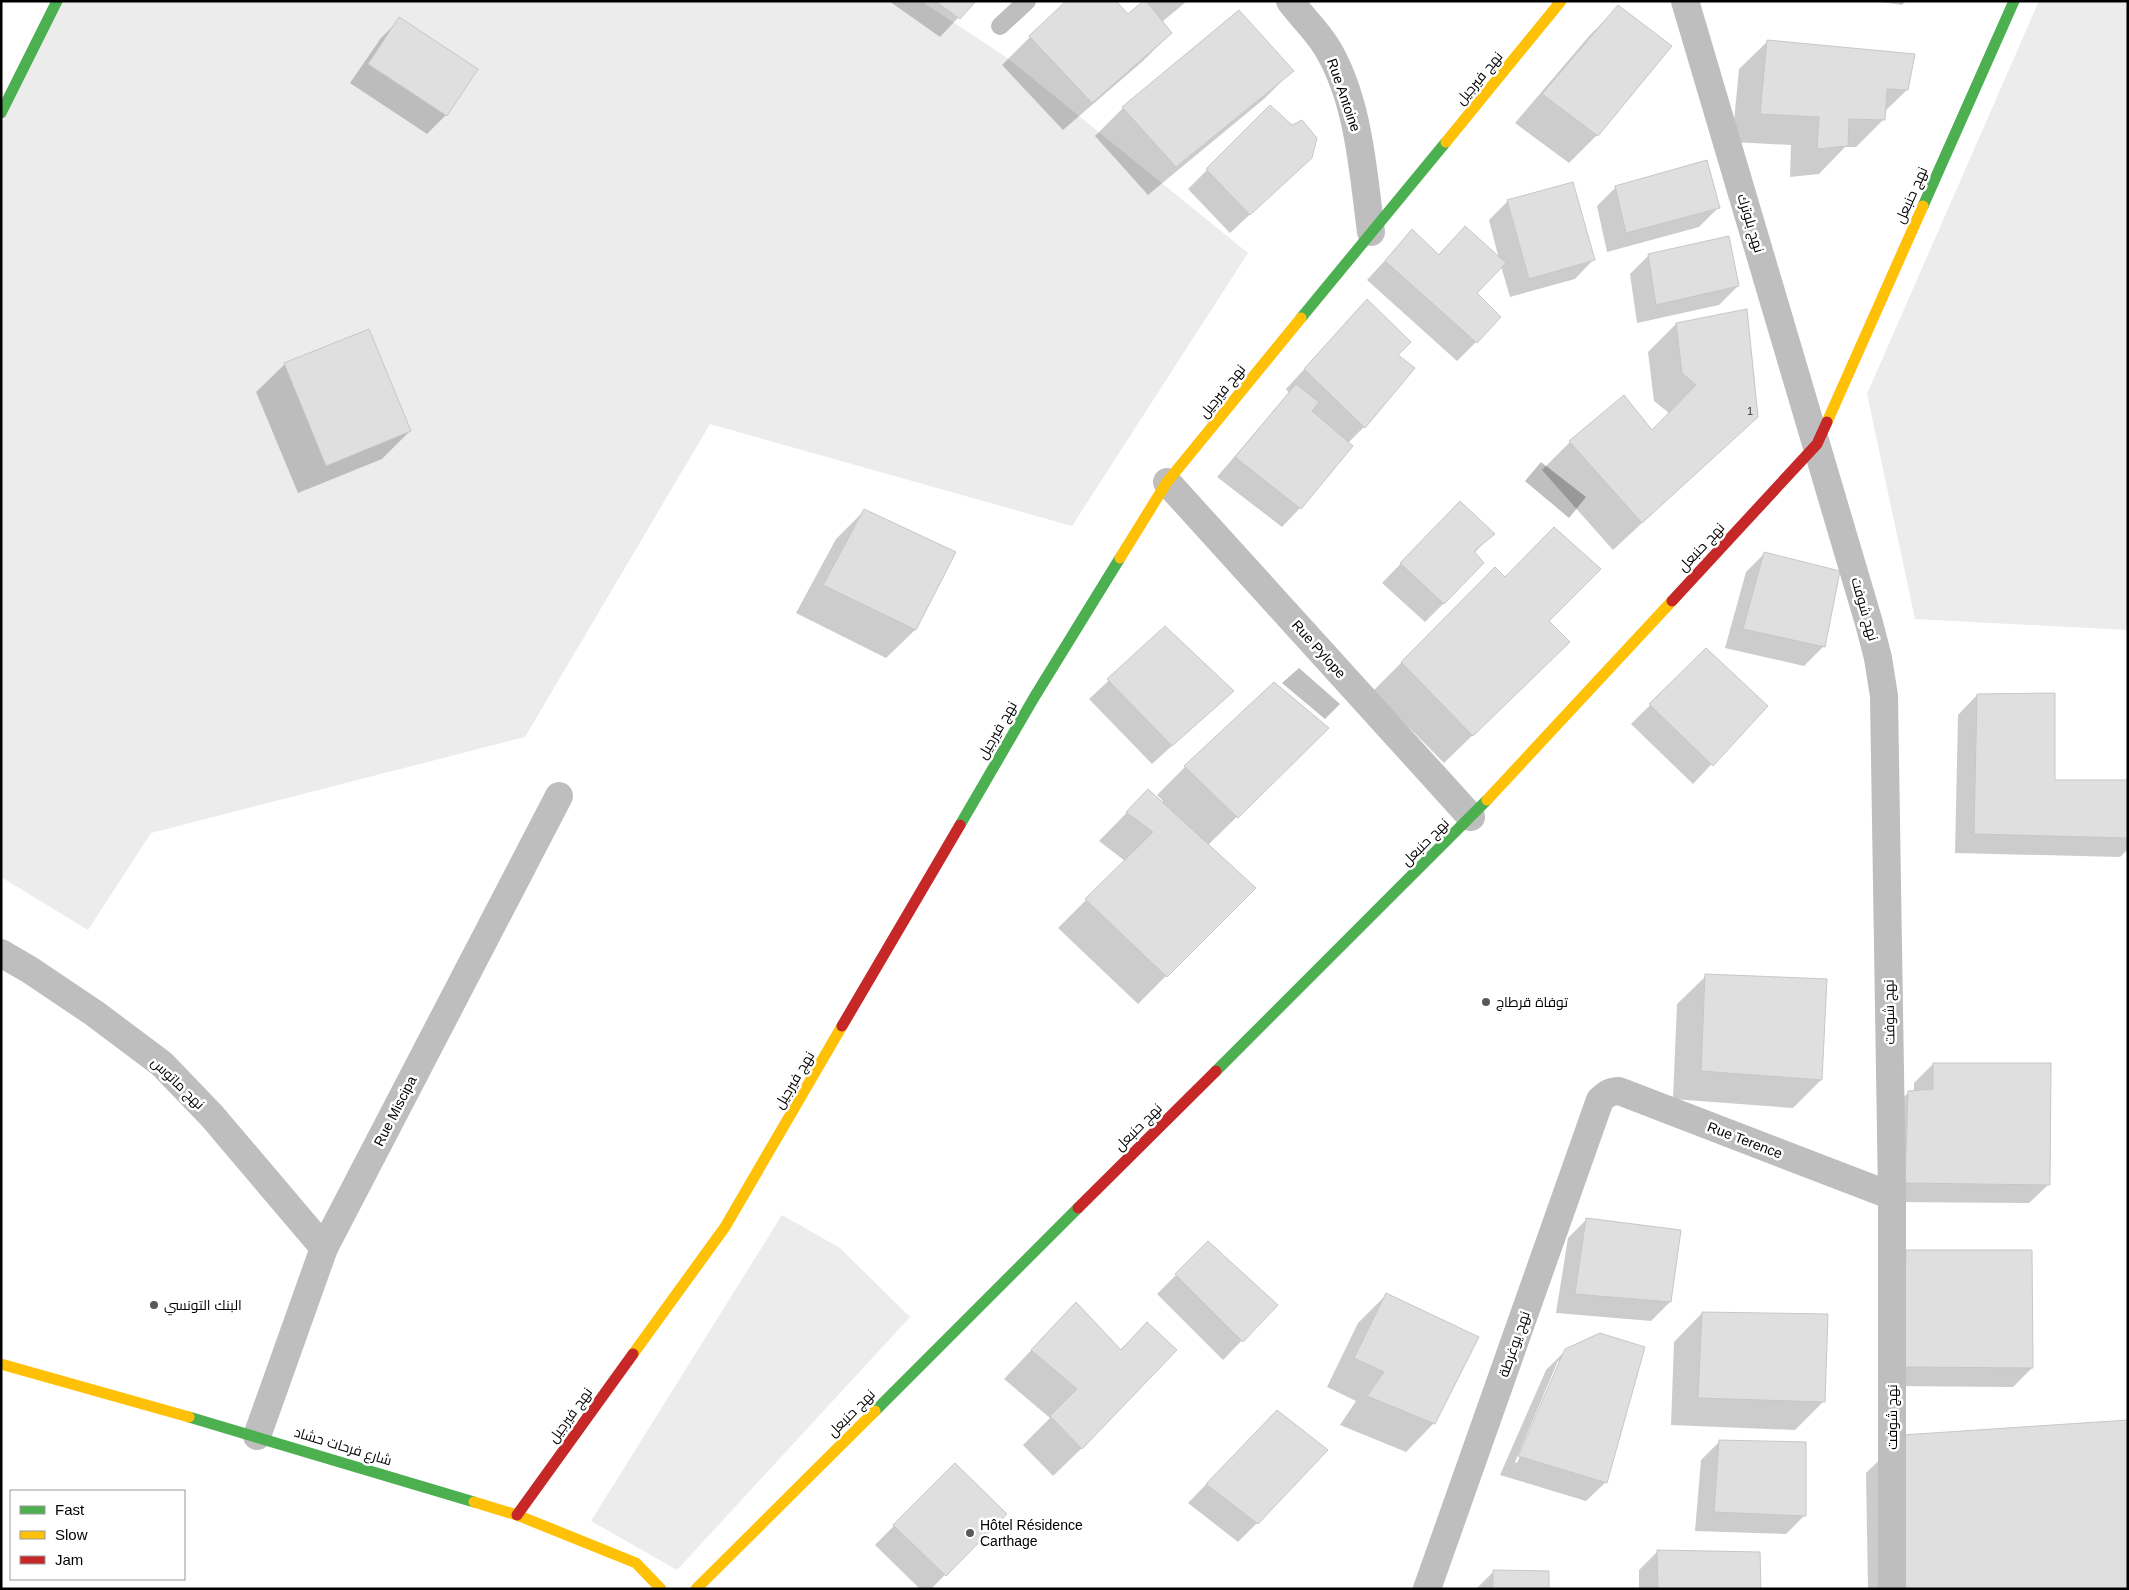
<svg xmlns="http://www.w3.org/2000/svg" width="2129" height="1590" font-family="Helvetica,Cairo,sans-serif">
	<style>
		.green { fill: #ececec }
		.water { fill: #bfbfbf }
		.shadow { fill: #0003; fill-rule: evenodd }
		.building { fill: #dfdfdf; stroke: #c7c7c7 }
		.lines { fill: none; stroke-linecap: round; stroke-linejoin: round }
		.lane { stroke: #bebebe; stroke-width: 18 }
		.street { stroke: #bebebe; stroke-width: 28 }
		.fast { stroke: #4caf50; stroke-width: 11 }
		.slow { stroke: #ffc107; stroke-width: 11 }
		.jam { stroke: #c62828; stroke-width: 11 }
		.poi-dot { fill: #595959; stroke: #fff; stroke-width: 2 }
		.labels { text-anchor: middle; stroke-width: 5; stroke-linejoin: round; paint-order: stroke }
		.number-label { font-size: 11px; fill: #383838 }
		.street-label { font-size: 14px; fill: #000; stroke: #fff }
		.poi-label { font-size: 14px; fill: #000; stroke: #fff; text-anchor: start }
	</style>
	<rect width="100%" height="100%" fill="#fff"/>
	<!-- green -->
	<g class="green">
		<path d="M 61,1 L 921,1 L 1006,57 L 1248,253 L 1072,526 L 710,424 L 525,737 L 151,833 L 88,930 L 1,877 L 1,125 Z"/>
		<path d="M 2039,1 L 2128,1 L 2128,630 L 1915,619 L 1867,394 Z"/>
		<path d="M 782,1215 L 840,1248 L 910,1317 L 677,1570 L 591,1521 Z"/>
	</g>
	<!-- water -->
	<g class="water">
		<path d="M 1541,462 L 1586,497 L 1569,518 L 1525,481 Z"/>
		<path d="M 1299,668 L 1340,704 L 1325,719 L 1282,683 Z"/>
	</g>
	<!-- shadow -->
	<g class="shadow">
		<path d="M 889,1 L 974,1 L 940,37 Z"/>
		<path d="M 1141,1 L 1187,1 L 1162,22 L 1171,33 L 1143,61 L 1063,130 L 1002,65 L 1030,37 L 1128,16 L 1143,3 Z"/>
		<path d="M 1875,1 L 1906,1 L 1902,5 Z"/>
		<path d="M 1618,7 L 1597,135 L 1569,163 L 1515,123 L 1590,35 Z"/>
		<path d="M 1239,12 L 1292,71 L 1264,99 L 1148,195 L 1095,136 L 1123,108 Z"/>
		<path d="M 400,19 L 446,115 L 427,134 L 350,83 L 381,38 Z"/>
		<path d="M 1768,41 L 1907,90 L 1884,112 L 1884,119 L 1856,147 L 1845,147 L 1819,174 L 1790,177 L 1791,145 L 1732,142 L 1739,69 Z"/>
		<path d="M 1270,107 L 1291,176 L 1230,233 L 1188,189 Z"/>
		<path d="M 1616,187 L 1718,208 L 1699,227 L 1607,252 L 1597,206 Z"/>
		<path d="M 1508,201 L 1594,259 L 1575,279 L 1510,297 L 1501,266 L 1475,294 L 1476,342 L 1457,361 L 1367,280 L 1412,231 L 1438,255 L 1465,227 L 1499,259 L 1489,220 Z"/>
		<path d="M 1649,255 L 1738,286 L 1719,305 L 1637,323 L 1630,274 Z"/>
		<path d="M 1367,301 L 1396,355 L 1364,427 L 1348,443 L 1300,508 L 1282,527 L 1217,477 L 1289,393 L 1286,389 Z"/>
		<path d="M 1676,324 L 1757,416 L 1613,550 L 1542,470 L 1570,442 L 1651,432 L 1669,413 L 1654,401 L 1648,352 Z"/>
		<path d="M 285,364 L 410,431 L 382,459 L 298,493 L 256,392 Z"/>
		<path d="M 864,511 L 955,553 L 915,630 L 886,658 L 796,613 L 836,539 Z"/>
		<path d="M 1441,522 L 1493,534 L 1474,553 L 1444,603 L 1425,622 L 1382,583 Z"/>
		<path d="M 1765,553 L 1839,572 L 1823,647 L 1804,666 L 1725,648 L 1746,572 Z"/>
		<path d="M 1495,569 L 1547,621 L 1540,670 L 1444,763 L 1373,691 Z"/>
		<path d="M 1165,628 L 1232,691 L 1152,764 L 1089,699 Z"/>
		<path d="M 1706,650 L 1766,706 L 1693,784 L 1631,724 Z"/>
		<path d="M 1977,695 L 2054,781 L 2128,782 L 2128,849 L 2120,857 L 1955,853 L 1958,715 Z"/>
		<path d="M 1299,756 L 1208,845 L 1254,888 L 1138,1004 L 1058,928 L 1125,861 L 1099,841 L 1148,791 L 1161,803 L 1163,801 L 1157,795 L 1185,767 Z"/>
		<path d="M 1706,976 L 1821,1080 L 1793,1108 L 1673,1099 L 1677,1004 Z"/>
		<path d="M 1933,1064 L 2049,1184 L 2029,1203 L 1887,1202 L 1889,1112 L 1908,1093 L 1914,1092 L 1914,1083 Z"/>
		<path d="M 1587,1219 L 1670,1302 L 1651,1321 L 1556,1313 L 1568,1238 Z"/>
		<path d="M 1208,1243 L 1276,1305 L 1223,1360 L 1157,1294 Z"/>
		<path d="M 1906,1251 L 2032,1368 L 2013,1387 L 1885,1386 L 1887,1270 Z"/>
		<path d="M 1386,1295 L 1434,1423 L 1406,1452 L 1340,1425 L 1356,1401 L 1327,1387 L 1358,1323 Z"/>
		<path d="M 1076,1303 L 1120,1350 L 1147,1324 L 1082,1448 L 1053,1476 L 1023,1445 L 1050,1418 L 1004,1379 Z"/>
		<path d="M 1702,1313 L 1823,1402 L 1795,1430 L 1671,1425 L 1674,1342 Z"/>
		<path d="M 1566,1350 L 1606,1482 L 1586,1501 L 1500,1475 L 1546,1370 ZM 1558,1361 L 1561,1361 L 1517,1463 L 1515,1462 Z"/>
		<path d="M 1258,1431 L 1257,1523 L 1238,1542 L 1188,1503 Z"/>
		<path d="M 1903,1437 L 2128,1589 L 1868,1589 L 1866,1473 Z"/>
		<path d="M 1720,1441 L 1805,1515 L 1786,1534 L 1695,1531 L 1701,1460 Z"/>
		<path d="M 955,1464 L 1005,1514 L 931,1589 L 920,1589 L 875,1545 Z"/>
		<path d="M 1658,1551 L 1759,1589 L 1639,1589 L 1639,1570 Z"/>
		<path d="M 1494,1571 L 1548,1589 L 1476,1589 Z"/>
	</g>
	<!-- building -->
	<g class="building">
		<path d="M 935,1 L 976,1 L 960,19 Z"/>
		<path d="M 1066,1 L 1116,1 L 1128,14 L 1143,1 L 1146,1 L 1172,33 L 1092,103 L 1029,36 Z"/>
		<path d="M 1618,5 L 1672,46 L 1598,136 L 1542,94 Z"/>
		<path d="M 1239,10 L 1294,71 L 1176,167 L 1122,107 Z"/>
		<path d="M 399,17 L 478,69 L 447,116 L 368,64 Z"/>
		<path d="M 1767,40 L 1915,54 L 1908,90 L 1887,89 L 1885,120 L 1849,119 L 1848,146 L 1817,149 L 1819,117 L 1760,114 Z"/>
		<path d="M 1270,105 L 1292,125 L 1302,120 L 1317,138 L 1312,158 L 1250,215 L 1206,169 Z"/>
		<path d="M 1707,160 L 1720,208 L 1626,233 L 1615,186 Z"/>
		<path d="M 1573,182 L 1595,260 L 1529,279 L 1507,200 Z"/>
		<path d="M 1465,226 L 1506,263 L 1477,293 L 1501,317 L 1477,343 L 1385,261 L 1412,229 L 1439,255 Z"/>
		<path d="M 1729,236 L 1739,286 L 1656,305 L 1648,254 Z"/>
		<path d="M 1367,299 L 1411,342 L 1398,355 L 1415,368 L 1365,428 L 1304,369 Z"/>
		<path d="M 1747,309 L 1758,417 L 1642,523 L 1569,441 L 1624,395 L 1652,430 L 1696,385 L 1682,373 L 1676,323 Z"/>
		<path d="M 369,329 L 411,431 L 326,466 L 284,363 Z"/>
		<path d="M 1296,384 L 1319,402 L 1312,411 L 1353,446 L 1301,509 L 1235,457 Z"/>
		<path d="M 1460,501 L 1495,534 L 1474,551 L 1484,563 L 1444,604 L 1400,563 Z"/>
		<path d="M 864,509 L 956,552 L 916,630 L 823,585 Z"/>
		<path d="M 1554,527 L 1601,569 L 1549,621 L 1570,642 L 1473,736 L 1401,662 L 1495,567 L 1505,577 Z"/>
		<path d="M 1764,552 L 1840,571 L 1825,647 L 1743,629 Z"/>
		<path d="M 1165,626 L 1234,691 L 1172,746 L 1107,679 Z"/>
		<path d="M 1706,648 L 1768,706 L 1713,766 L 1649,704 Z"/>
		<path d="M 1274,682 L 1329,728 L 1238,818 L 1184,766 Z"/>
		<path d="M 2055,693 L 2055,780 L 2128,780 L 2128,838 L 1974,834 L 1977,694 Z"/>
		<path d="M 1148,789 L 1256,888 L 1167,977 L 1085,899 L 1153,832 L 1126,812 Z"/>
		<path d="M 1705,974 L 1827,979 L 1822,1080 L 1701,1071 Z"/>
		<path d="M 1933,1063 L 2051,1063 L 2050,1185 L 1905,1183 L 1908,1091 L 1933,1089 Z"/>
		<path d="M 1586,1218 L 1681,1230 L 1671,1302 L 1575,1294 Z"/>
		<path d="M 1208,1241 L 1278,1305 L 1243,1342 L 1175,1274 Z"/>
		<path d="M 1906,1250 L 2032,1250 L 2033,1368 L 1903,1367 Z"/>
		<path d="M 1386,1293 L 1479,1337 L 1435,1424 L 1367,1396 L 1384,1372 L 1354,1358 Z"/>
		<path d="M 1076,1302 L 1121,1350 L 1147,1322 L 1177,1350 L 1082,1449 L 1050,1416 L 1077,1389 L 1031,1350 Z"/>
		<path d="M 1702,1312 L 1828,1314 L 1825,1402 L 1698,1398 Z"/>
		<path d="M 1600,1333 L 1645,1347 L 1607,1483 L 1518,1456 L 1565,1349 Z"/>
		<path d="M 1277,1410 L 1328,1450 L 1258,1524 L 1206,1484 Z"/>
		<path d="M 2128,1420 L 2128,1589 L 1905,1589 L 1902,1435 Z"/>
		<path d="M 1719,1440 L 1806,1442 L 1806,1516 L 1714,1512 Z"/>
		<path d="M 955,1463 L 1007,1514 L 946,1576 L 893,1525 Z"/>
		<path d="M 1657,1550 L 1760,1552 L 1761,1589 L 1658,1589 Z"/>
		<path d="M 1493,1570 L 1549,1571 L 1549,1589 L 1493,1589 Z"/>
	</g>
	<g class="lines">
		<!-- lane -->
		<path class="lane" d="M 1000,26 L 1027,1"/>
		<!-- street -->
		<g class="street">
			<path d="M 1290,1 C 1301,16 1316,30 1326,46 C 1359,99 1363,172 1371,232"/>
			<path d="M 1685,1 L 1869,623 L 1878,658 L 1884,696 L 1892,1196 L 1892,1589"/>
			<path d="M 1167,482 L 1471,817"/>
			<path d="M 1,953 L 30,970 L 94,1013 L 162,1064 L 212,1116 L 324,1248"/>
			<path d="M 257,1436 L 324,1248 L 559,796"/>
			<path d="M 1427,1589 L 1600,1100 C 1607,1094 1610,1091 1619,1091 L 1892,1196"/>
		</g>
		<!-- fast -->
		<g class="fast">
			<path d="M 1,113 L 57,1"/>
			<path d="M 1923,206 L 2014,1"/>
			<path d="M 1301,318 L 1446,142"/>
			<path d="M 960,825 L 1035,696 L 1120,558"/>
			<path d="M 1216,1071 L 1487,800"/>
			<path d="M 875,1411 L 1078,1208"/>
			<path d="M 189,1417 L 474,1502"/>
		</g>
		<!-- slow -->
		<g class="slow">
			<path d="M 1446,142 L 1561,1"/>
			<path d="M 1827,422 L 1923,206"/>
			<path d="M 1120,558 L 1167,482 L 1301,318"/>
			<path d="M 1487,800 L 1672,601"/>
			<path d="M 633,1354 L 725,1227 L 842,1026"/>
			<path d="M 1,1364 L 189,1417"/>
			<path d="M 474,1502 L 517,1515 L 636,1563 L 661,1589"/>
			<path d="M 696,1589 L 875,1411"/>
		</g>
		<!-- jam -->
		<g class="jam">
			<path d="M 1672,601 L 1817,444 L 1827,422"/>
			<path d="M 842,1026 L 960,825"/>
			<path d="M 1078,1208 L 1216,1071"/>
			<path d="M 517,1515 L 633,1354"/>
		</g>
	</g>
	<!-- markers -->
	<g class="poi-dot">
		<circle cx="1486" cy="1002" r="5"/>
		<circle cx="154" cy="1305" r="5"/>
		<circle cx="970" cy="1533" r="5"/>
	</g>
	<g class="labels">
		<!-- number labels -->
		<g class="number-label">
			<text x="1750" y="415">1</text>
		</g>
		<!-- street labels -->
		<g class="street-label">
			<text transform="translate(1479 78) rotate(-50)" y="5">نهج فيرجيل</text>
			<text transform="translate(1344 95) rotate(71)" y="5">Rue Antoine</text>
			<text transform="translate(1911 195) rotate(-66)" y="5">نهج حنبعل</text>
			<text transform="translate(1751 223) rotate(73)" y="5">نهج بلوترك</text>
			<text transform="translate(1222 391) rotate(-51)" y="5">نهج فيرجيل</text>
			<text transform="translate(1701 547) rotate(-47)" y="5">نهج حنبعل</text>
			<text transform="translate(1865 609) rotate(74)" y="5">نهج شوفت</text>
			<text transform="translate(1319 649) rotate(48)" y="5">Rue Pylope</text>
			<text transform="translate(997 730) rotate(-60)" y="5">نهج فيرجيل</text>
			<text transform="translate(1425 842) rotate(-45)" y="5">نهج حنبعل</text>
			<text transform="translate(1889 1012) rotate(-91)" y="5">نهج شوفت</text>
			<text transform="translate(794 1080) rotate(-59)" y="5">نهج فيرجيل</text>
			<text transform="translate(178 1083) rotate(44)" y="5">نهج ماتوس</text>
			<text transform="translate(395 1111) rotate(-63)" y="5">Rue Miscipa</text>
			<text transform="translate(1138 1127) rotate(-45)" y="5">نهج حنبعل</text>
			<text transform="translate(1745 1140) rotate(21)" y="5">Rue Terence</text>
			<text transform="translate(1514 1344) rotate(-71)" y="5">نهج يوغرطة</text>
			<text transform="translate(851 1413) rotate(-45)" y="5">نهج حنبعل</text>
			<text transform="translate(570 1415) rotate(-54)" y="5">نهج فيرجيل</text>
			<text transform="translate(1892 1417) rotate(-90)" y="5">نهج شوفت</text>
			<text transform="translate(343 1446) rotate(17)" y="5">شارع فرحات حشاد</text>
		</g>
		<!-- poi labels -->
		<g class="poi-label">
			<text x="1496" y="1007">توفاة قرطاج</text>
			<text x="164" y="1310">البنك التونسي</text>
			<text x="980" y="1530">Hôtel Résidence<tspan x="980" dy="16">Carthage</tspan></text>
		</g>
	</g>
	<!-- border -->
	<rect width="2129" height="1590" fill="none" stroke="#000000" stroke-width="5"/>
	<!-- legend -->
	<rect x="10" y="1490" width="175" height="90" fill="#ffffff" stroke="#999999"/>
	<rect x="20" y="1506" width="25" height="8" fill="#4caf50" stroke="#999999"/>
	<text x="55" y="1515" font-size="15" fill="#000000">Fast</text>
	<rect x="20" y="1531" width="25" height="8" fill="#ffc107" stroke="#999999"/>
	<text x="55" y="1540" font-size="15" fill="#000000">Slow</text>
	<rect x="20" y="1556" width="25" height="8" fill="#c62828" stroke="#999999"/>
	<text x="55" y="1565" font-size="15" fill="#000000">Jam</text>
</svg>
